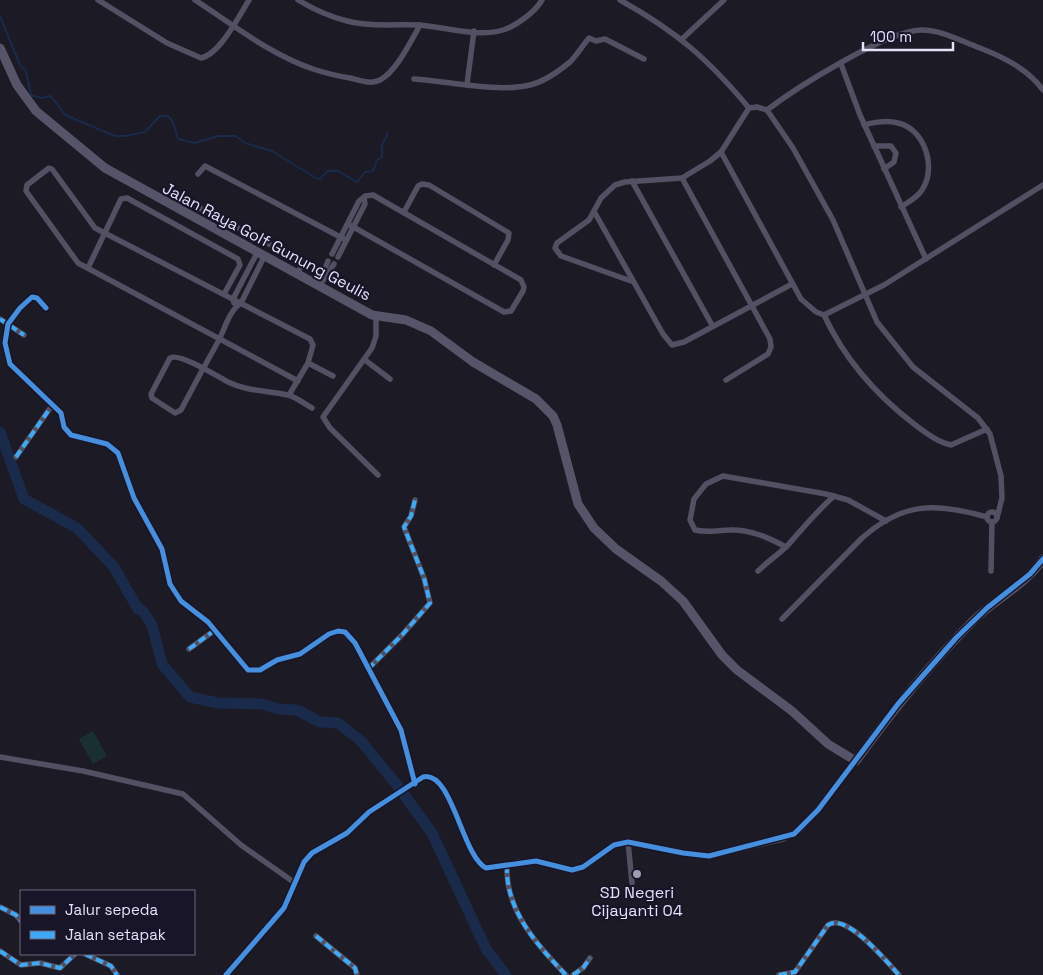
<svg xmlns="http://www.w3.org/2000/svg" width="1043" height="975" font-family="'Space Grotesk',sans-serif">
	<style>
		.green { fill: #192f30 }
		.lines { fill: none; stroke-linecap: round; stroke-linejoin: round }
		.stream { stroke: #192a4a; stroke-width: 2 }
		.river { stroke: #192a4a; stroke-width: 11 }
		.minor { stroke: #525063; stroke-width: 5.5 }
		.secondary { stroke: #565469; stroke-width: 9 }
		.quiet { stroke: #3fa9f5; stroke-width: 4; stroke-dasharray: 8 4; stroke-linecap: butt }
		.cycleway-casing { stroke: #191529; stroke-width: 8 }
		.cycleway { stroke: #468fdf; stroke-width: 5 }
		.poi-dot { fill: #9f9bb0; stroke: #191529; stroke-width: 2 }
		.labels { text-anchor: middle; stroke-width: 4.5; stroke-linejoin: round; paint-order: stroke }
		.street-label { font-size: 16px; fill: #e5e1fb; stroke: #191529 }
		.poi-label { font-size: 16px; fill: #e5e1fb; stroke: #191529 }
	</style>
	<rect width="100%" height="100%" fill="#1c1a24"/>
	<!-- green -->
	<path class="green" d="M 93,731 L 107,756 L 93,764 L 79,739 Z"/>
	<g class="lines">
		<!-- stream -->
		<path class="stream" d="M 0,16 L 20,65 L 26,71 L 31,95 L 41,98 L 51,96 L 65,115 L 115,136 L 125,136 L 145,132 L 160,116 L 168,116 L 173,122 L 178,139 L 195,143 L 218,136 L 236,136 L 245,143 L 272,151 L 316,178 L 320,179 L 328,171 L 338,171 L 357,182 L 365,172 L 373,171 L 377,160 L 382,157 L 382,145 L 388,133"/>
		<!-- river -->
		<path class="river" d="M 0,432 L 24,499 L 77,528 L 114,567 L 138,609 L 142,610 L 152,625 L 162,664 L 190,697 L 218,703 L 262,704 L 278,709 L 297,710 L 320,722 L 338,723 L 361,741 L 397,785 L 432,833 L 486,949 L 506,975"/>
		<!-- minor -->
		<g class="minor">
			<path d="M 98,0 L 167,43 L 201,58 C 220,54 239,16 249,0"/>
			<path d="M 195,0 C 232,24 271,55 313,69 C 325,73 338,76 350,78 C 359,80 371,85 380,80 C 396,72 411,41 420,25"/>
			<path d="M 298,0 C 313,9 330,17 347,21 C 370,27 396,24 419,25 C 445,27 478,38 503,30 C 516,26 535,12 542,0"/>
			<path d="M 620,0 C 676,31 708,59 749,108"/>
			<path d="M 682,39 L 724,0"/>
			<path d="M 841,64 L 860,115 L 926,259"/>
			<path d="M 414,79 C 448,81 497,93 530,85 C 543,82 559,71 570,62 C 577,55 583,45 589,38 L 596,41 L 605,39 L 644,59"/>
			<path d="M 467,84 L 474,31"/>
			<path d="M 767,110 L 793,148 L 833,220 L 877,322 L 913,367 L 978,418 L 990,434 L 1001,476 L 1002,498 L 997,518"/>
			<path d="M 864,125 C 875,122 887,120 898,123 C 925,129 937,168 922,190 C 917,198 908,202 901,207"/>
			<path d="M 874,146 L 891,146 L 896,153 L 894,162 L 884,169"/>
			<path d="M 721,152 L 801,299 L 816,312 L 824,315 L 884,285 L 1043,185"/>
			<path d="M 198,174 L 205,166 L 346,240"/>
			<path d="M 682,178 L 770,339 L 771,347 L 768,354 L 726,380"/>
			<path d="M 632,181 L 712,325"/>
			<path d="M 173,207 L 180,198 L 302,261 L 303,263 L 298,272"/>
			<path d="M 404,212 L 418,186 L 422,184 L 429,185 L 509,233 L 508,240 L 494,265"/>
			<path d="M 595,213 L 663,334 L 672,345 L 684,342 L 792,284"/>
			<path d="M 332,254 L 359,201 L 365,196 L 373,195 L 521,280 L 524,287 L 523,291 L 511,311 L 504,312 L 348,224"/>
			<path d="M 265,255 L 241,303 C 229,311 225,328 219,340 C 206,363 193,387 181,410 L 175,413 L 152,398 L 151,394 L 170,358 C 179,352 217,376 228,382 C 248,392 267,390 288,395 C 296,397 305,404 312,408"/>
			<path d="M 338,257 L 365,204 L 364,198"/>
			<path d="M 88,268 L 121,199 L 127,198 L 238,259 L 240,265 L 224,294"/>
			<path d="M 323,279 L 323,273 L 328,261"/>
			<path d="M 631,281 L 561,256 L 555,248 L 557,243 L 589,220 L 601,198 L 615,185 L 625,182 L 682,178 L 710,161 L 721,152 L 749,108 L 757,107 L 767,110 C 796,88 887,30 922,30 C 942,30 961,41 980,48 C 1003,57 1028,69 1043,90"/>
			<path d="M 320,285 L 334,264"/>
			<path d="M 234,303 L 233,299 L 258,251"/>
			<path d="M 46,308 L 37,298 L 32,297 L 20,308 L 8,324 L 5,343 L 10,364 L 61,413 L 64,427 L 71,435 L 107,444 L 118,453 L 134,498 L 162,549 L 170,584 L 181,601 L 208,622 L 248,670 L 260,670 L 277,660 L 300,654 L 329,634 L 338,631 L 345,632 L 355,643 L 401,730 L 415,784"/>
			<path d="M 824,315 C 845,360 875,394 914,424 C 925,432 937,442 951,445 L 987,429"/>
			<path d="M 376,316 L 376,336 L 372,348 L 323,417 L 330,428 L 378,475"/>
			<path d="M 0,319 L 24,335"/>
			<path d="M 365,360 L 390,379"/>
			<path d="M 308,363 L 333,376"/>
			<path d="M 289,395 L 308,363 L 313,345 L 310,339 L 95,228 L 52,169 L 49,168 L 27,185 L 26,191 L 78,263 L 298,381"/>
			<path d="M 16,457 L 53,404"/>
			<circle cx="992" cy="517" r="5"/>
			<path d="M 786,547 C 769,538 750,529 730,530 C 718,530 707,533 695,530 L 690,520 L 694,499 L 706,484 L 723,476 L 826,494 L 848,500 L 886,521"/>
			<path d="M 758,571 C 767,562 779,554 788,545 C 803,528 817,511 834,496"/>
			<path d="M 991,571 L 992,522"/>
			<path d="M 782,619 L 862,538 C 904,501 936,503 987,517"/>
			<path d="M 189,649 L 215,630"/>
			<path d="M 368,669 L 402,635 L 430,603 L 424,578 L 404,527 L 411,516 L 415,500"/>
			<path d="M 0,757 L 83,771 L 183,794 L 241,845 L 295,883"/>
			<path d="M 628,842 L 632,883"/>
			<path d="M 507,865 C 505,910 537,945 566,975"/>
			<path d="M 0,907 L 16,915 L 21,921"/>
			<path d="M 316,936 L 355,968 L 357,975"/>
			<path d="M 0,951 L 21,965 L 40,963 L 60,968 L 75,954"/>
			<path d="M 85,954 L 111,966 L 117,975"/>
			<path d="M 226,975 L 284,908 L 304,862 L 312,853 L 347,833 L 369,812 L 423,777 L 429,776 L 437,780 L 453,808 L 468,844 L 482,866 L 492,868 L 520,862 L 536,861 L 572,870 L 583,867 L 614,845 L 628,842 L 683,853 L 709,856 L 783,839 L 802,828 L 856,761"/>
			<path d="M 573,975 L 583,968 L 590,958"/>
			<path d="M 779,975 L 795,972 L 828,925 C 846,912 887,962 899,975"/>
		</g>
		<!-- secondary -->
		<path class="secondary" d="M 0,48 L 17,85 L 36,111 L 105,168 L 372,315 L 406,320 L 431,331 L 473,362 L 536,399 L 553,416 L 557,425 L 578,504 L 594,528 L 616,549 L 661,581 L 683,601 L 722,655 L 737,670 L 792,711 L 828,744 L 856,761 C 892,711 931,663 974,620 C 995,599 1027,584 1043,559"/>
		<!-- quiet -->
		<g class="quiet">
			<path d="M 0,319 L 24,335"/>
			<path d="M 16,457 L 53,404"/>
			<path d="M 189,649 L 215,630"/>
			<path d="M 368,669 L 402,635 L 430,603 L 424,578 L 404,527 L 411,516 L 415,500"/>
			<path d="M 507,865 C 505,910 537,945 566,975"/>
			<path d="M 0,907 L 16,915 L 21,921"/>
			<path d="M 316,936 L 355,968 L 357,975"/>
			<path d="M 0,951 L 21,965 L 40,963 L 60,968 L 75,954"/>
			<path d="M 85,954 L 111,966 L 117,975"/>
			<path d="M 573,975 L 583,968 L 590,958"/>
			<path d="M 779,975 L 795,972 L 828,925 C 846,912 887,962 899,975"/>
		</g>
		<defs>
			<g id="cycleway">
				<path d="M 46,308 L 37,298 L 32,297 L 20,308 L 8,324 L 5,343 L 10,364 L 61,413 L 64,427 L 71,435 L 107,444 L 118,453 L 134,498 L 162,549 L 170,584 L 181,601 L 208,622 L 248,670 L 260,670 L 277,660 L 300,654 L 329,634 L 338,631 L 345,632 L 355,643 L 401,730 L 415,784"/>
				<path d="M 226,975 L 284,908 L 304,862 L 312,853 L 347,833 L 369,812 L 423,777 C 452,770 462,856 486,868 L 536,861 L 572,870 L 583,867 L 614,845 L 628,842 L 683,853 L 709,856 L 794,834 L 818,810 L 898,704 L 956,638 L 987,608 L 1030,574 L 1043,559"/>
			</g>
		</defs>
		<!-- cycleway casing -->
		<use href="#cycleway" class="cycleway-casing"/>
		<!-- cycleway -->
		<use href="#cycleway" class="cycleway"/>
	</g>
	<!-- markers -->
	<circle class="poi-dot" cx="637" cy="874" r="5"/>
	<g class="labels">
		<!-- street labels -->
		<g class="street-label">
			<text transform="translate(267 241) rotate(28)" y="6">Jalan Raya Golf Gunung Geulis</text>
		</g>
		<!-- poi labels -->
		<g class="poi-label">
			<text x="637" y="898">SD Negeri<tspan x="637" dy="18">Cijayanti 04</tspan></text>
		</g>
	</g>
	<!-- legend -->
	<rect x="20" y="890" width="175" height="65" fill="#191529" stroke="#6b677d"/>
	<rect x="30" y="906" width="25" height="8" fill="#468fdf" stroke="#6b677d"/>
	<text x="65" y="915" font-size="15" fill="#e5e1fb">Jalur sepeda</text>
	<rect x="30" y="931" width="25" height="8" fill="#3fa9f5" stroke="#6b677d"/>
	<text x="65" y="940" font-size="15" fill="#e5e1fb">Jalan setapak</text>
	<!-- scale -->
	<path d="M863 42v8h90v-8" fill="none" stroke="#e5e1fb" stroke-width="2.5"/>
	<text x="870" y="42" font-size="15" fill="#e5e1fb" stroke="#191529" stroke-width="4" paint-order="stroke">100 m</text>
</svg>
